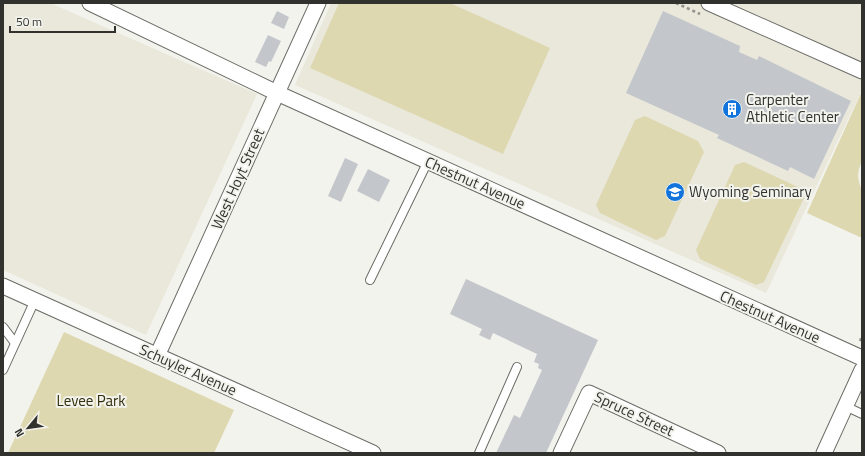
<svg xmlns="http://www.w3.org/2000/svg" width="865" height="456" font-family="'Titillium Web',sans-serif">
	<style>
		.built { fill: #eae8db }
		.green { fill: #ddd8b0 }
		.building { fill: #c3c6cb }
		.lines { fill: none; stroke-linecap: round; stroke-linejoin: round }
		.service-casing { stroke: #6c6c67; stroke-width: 10 }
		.minor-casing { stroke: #6c6c67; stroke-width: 17 }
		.path { stroke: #94948f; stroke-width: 2.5; stroke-dasharray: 3 3; stroke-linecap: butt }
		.service { stroke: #fff; stroke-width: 8 }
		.minor { stroke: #fff; stroke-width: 15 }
		.labels { text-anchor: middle; stroke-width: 4; stroke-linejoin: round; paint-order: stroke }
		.poi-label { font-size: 15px; fill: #31312e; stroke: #f3f3ed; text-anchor: start }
		.street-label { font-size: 15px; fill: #31312e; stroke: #f3f3ed }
		.park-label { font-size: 15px; fill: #332e0c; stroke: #f3f3ed }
	</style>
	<rect width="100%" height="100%" fill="#f3f3ed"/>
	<!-- built -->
	<g class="built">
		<path d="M 3,3 L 50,3 L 257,94 L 146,335 L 3,270 Z"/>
		<path d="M 331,3 L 862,3 L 862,90 L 766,293 L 295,85 Z"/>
	</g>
	<!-- green -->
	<g class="green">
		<path d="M 339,3 L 450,3 L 550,48 L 503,154 L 310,68 Z"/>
		<path d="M 862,91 L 862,161 C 857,171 857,180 862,190 L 862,238 L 807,213 Z"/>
		<path d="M 645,116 L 698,141 L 704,152 L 665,236 L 656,240 L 600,213 L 596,205 L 635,120 Z"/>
		<path d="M 744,162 L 800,188 L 804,198 L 764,282 L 756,285 L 700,259 L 696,250 L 735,165 Z"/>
		<path d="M 64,332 L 234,410 L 214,453 L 8,453 Z"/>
	</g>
	<!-- building -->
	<g class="building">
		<path d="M 277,11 L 289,17 L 284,29 L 271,23 Z"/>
		<path d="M 663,11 L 740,46 L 739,52 L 757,60 L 759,56 L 851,101 L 814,179 L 790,167 L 788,171 L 717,138 L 719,135 L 626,93 Z"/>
		<path d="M 268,35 L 281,41 L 271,62 L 269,61 L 266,67 L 255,62 Z"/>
		<path d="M 345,158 L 358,164 L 341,202 L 328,196 Z"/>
		<path d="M 368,169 L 390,180 L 379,202 L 357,191 Z"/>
		<path d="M 466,279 L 598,340 L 546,453 L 496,453 L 514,415 L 520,418 L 542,370 L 538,368 L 539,364 L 534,362 L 537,354 L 493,333 L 490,340 L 479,335 L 482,329 L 450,314 Z"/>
	</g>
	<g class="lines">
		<defs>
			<g id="service">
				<path d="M 370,280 L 428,161"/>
				<path d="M 3,327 L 15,343"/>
				<path d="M 3,370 L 35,300"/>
				<path d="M 845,406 L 862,414"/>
				<path d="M 479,453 L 517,367"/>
			</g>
			<g id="minor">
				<path d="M 90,3 L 277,93 L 862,358"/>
				<path d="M 709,3 L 862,71"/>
				<path d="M 3,286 L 373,453"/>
				<path d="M 157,356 L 318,3"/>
				<path d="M 561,453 L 589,393 L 718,453"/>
				<path d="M 824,453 L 862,370"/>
			</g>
		</defs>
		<!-- service casing -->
		<use href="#service" class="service-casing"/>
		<!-- minor casing -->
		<use href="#minor" class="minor-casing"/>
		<!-- path -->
		<g class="path">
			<path d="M 676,3 L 700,14"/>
			<path d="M 860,341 L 862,336"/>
		</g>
		<!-- service -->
		<use href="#service" class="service"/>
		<!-- minor -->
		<use href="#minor" class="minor"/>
	</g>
	<!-- icons -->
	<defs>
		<symbol id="building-disc" viewBox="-11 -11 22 22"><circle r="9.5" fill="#1074dc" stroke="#f3f3ed"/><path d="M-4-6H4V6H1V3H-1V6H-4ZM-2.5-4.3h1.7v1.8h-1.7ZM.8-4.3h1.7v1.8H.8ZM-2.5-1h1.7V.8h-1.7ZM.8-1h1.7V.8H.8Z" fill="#fff"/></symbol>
		<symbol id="school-disc" viewBox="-11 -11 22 22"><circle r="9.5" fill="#1074dc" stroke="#f3f3ed"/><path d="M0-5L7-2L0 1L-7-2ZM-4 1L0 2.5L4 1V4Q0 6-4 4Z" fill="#fff"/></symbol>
	</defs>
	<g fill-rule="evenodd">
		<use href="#building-disc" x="721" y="98" width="22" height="22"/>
		<use href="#school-disc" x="664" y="181" width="22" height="22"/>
	</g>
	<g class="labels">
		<!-- poi labels -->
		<g class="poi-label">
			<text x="746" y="105">Carpenter<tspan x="746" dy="17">Athletic Center</tspan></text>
			<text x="689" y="197">Wyoming Seminary</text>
		</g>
		<!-- street labels -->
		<g class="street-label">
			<text transform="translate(238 179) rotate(-66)" y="5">West Hoyt Street</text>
			<text transform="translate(475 183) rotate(24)" y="5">Chestnut Avenue</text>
			<text transform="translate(770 317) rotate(24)" y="5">Chestnut Avenue</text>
			<text transform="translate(188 370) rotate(24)" y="5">Schuyler Avenue</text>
			<text transform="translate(634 414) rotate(25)" y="5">Spruce Street</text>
		</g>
		<!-- park labels -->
		<g class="park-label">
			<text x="91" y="406">Levee Park</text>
		</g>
	</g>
	<!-- border -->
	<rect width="865" height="456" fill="none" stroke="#31312e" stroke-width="8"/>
	<!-- north arrow -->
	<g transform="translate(28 428) rotate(241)" stroke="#f3f3ed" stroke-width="3" paint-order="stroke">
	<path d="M0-3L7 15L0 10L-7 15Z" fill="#31312e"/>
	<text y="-6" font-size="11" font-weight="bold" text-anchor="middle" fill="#31312e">N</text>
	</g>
	<!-- scale -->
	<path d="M10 26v6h105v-6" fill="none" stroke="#31312e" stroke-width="2"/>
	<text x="16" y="26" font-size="12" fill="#31312e" stroke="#f3f3ed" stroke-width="3" paint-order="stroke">50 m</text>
</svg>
